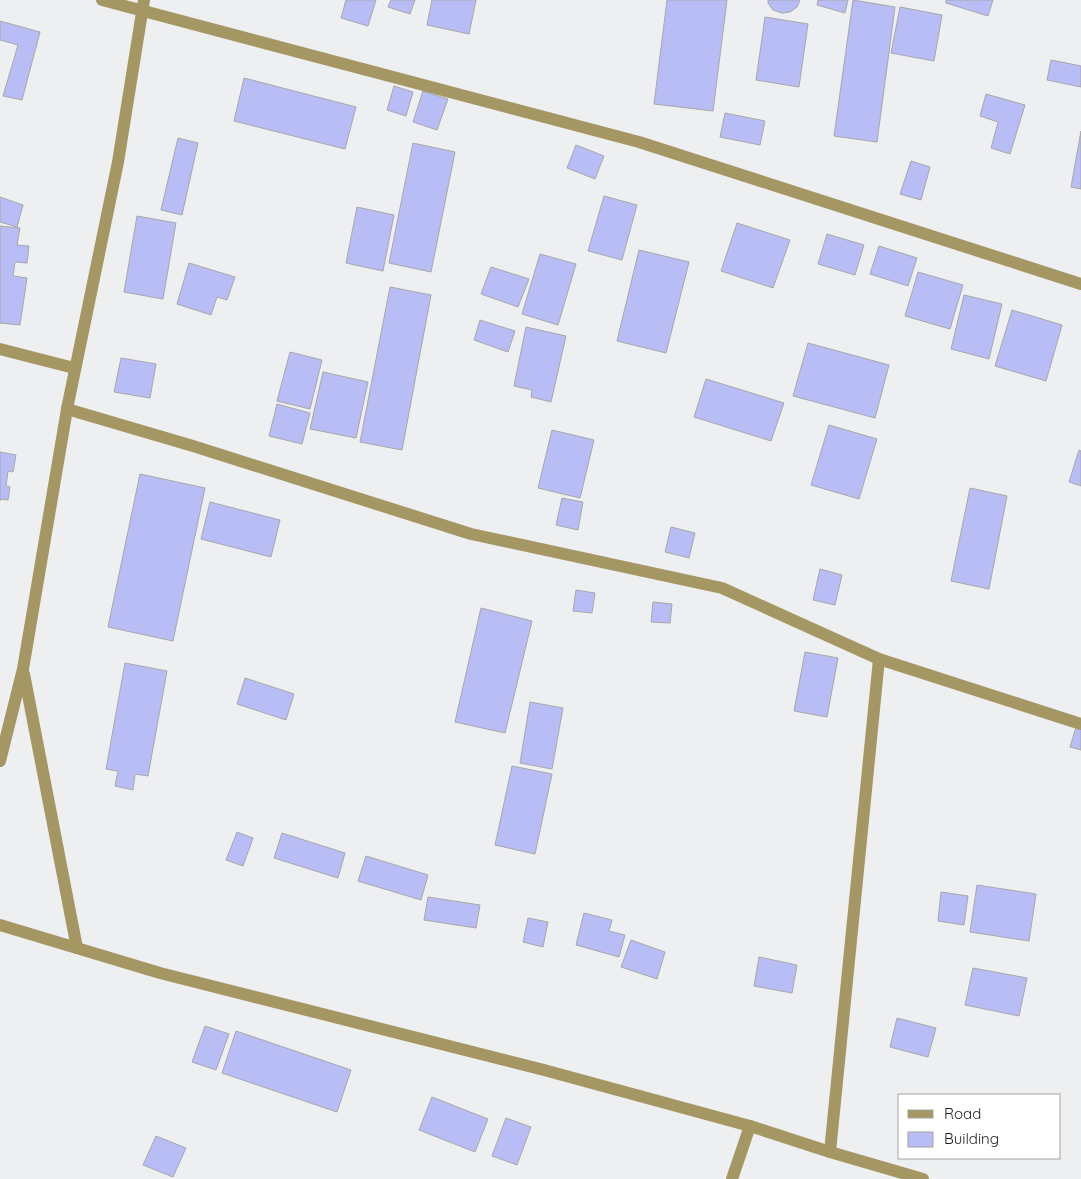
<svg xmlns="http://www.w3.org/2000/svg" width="1081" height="1179" font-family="Quicksand,sans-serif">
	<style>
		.building { fill: #b8bdf5; stroke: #a7a7a9 }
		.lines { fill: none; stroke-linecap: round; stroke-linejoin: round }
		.minor { stroke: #a59763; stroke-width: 12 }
	</style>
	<rect width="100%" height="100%" fill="#eeeff1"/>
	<!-- building -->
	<g class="building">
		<path d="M 346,0 L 376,0 L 368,26 L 341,18 Z"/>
		<path d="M 391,0 L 415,0 L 410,14 L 388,7 Z"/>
		<path d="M 432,0 L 476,0 L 469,34 L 427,25 Z"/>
		<path d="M 667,0 L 727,0 L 713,111 L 654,104 Z"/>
		<path d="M 768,0 L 800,0 L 797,7 L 790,12 L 782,13 L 773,10 L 768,3 Z"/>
		<path d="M 818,0 L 848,0 L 845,13 L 817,5 Z"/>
		<path d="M 853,0 L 895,7 L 877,142 L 834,136 Z"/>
		<path d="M 946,0 L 993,0 L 988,16 L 946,3 Z"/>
		<path d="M 900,7 L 942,15 L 934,61 L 891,53 Z"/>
		<path d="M 765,17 L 808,24 L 799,87 L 756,80 Z"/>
		<path d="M 0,21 L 40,32 L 22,100 L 3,96 L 18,45 L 0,40 Z"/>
		<path d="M 1051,60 L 1081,66 L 1081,87 L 1047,80 Z"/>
		<path d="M 244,78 L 356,107 L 345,149 L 234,121 Z"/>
		<path d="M 394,86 L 413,92 L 406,116 L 387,110 Z"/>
		<path d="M 423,91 L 448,99 L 437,130 L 413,122 Z"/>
		<path d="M 986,94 L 1025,105 L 1010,154 L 991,148 L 998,122 L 980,116 Z"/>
		<path d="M 725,113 L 765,121 L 760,145 L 720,137 Z"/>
		<path d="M 1081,131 L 1081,189 L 1071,187 Z"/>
		<path d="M 178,138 L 198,143 L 182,215 L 161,210 Z"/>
		<path d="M 413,143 L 455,152 L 431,272 L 389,263 Z"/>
		<path d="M 576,145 L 604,156 L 595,179 L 567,168 Z"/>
		<path d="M 911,161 L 930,167 L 921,200 L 900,194 Z"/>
		<path d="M 604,196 L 637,205 L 622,260 L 588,251 Z"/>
		<path d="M 0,197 L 23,205 L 17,227 L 0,222 Z"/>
		<path d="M 357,207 L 394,215 L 383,271 L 346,263 Z"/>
		<path d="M 137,216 L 176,223 L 163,299 L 124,292 Z"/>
		<path d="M 737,223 L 790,240 L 773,288 L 721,271 Z"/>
		<path d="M 0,226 L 20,228 L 17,245 L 29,246 L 27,263 L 15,262 L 13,276 L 27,278 L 20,325 L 0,323 Z"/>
		<path d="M 827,234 L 864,245 L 855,275 L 818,264 Z"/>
		<path d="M 879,246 L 917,258 L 908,286 L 870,274 Z"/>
		<path d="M 639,250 L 689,262 L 666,353 L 617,341 Z"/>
		<path d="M 540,254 L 576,264 L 558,325 L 522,314 Z"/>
		<path d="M 189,263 L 235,277 L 227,300 L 217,297 L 211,315 L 177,304 Z"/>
		<path d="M 491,267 L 529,279 L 518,307 L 481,294 Z"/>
		<path d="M 918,272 L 963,285 L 950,329 L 905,316 Z"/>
		<path d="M 390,287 L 431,295 L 402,450 L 360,442 Z"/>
		<path d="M 964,295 L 1002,304 L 989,359 L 951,349 Z"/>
		<path d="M 1012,310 L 1062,325 L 1046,381 L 995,366 Z"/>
		<path d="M 480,320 L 515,331 L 508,352 L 474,340 Z"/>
		<path d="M 526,327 L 566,336 L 551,402 L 531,397 L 532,390 L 514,386 Z"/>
		<path d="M 808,343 L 889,365 L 875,418 L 793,396 Z"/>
		<path d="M 290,352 L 322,360 L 310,409 L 277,401 Z"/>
		<path d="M 121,358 L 156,364 L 150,398 L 114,392 Z"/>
		<path d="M 323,372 L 368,382 L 356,438 L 310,429 Z"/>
		<path d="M 706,379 L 784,403 L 771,441 L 694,417 Z"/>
		<path d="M 277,404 L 310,413 L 302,444 L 269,436 Z"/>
		<path d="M 829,425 L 877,439 L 859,499 L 811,485 Z"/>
		<path d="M 552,430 L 594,440 L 580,498 L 538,488 Z"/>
		<path d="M 1079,450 L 1081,451 L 1081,486 L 1069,482 Z"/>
		<path d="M 0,452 L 16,455 L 13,472 L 8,471 L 6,486 L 10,487 L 8,500 L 0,499 L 0,501 Z"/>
		<path d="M 140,474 L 205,488 L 173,641 L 108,627 Z"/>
		<path d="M 970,488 L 1007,496 L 989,589 L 951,581 Z"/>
		<path d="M 562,498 L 583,502 L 578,530 L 556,525 Z"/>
		<path d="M 210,502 L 280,520 L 271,557 L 201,539 Z"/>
		<path d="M 671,527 L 695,533 L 689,558 L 665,552 Z"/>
		<path d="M 820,569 L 842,575 L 835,605 L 813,600 Z"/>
		<path d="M 576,590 L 595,593 L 592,613 L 573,611 Z"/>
		<path d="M 653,602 L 672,604 L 670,623 L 651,622 Z"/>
		<path d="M 481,608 L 532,621 L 505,733 L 455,722 Z"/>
		<path d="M 805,652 L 838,658 L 827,717 L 794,711 Z"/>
		<path d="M 125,663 L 167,671 L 148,776 L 135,774 L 133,790 L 115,786 L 118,771 L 106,769 Z"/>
		<path d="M 245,678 L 294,694 L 286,720 L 237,704 Z"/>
		<path d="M 530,702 L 563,708 L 552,769 L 520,763 Z"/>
		<path d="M 1076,727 L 1081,729 L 1081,750 L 1070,747 Z"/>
		<path d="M 512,766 L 552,774 L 535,854 L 495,845 Z"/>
		<path d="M 237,832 L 253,838 L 243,866 L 226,860 Z"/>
		<path d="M 282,833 L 345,853 L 338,878 L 274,858 Z"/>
		<path d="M 366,856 L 428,875 L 421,900 L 358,881 Z"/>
		<path d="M 977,885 L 1036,894 L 1029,941 L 970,932 Z"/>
		<path d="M 941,892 L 968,896 L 964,925 L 938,921 Z"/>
		<path d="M 428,897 L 480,905 L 476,928 L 424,920 Z"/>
		<path d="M 584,913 L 612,920 L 609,931 L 625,935 L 619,957 L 576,945 Z"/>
		<path d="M 528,918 L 548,922 L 543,947 L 523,942 Z"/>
		<path d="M 631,940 L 665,952 L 657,979 L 621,967 Z"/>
		<path d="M 759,957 L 797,965 L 792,993 L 754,986 Z"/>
		<path d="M 973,968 L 1027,978 L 1019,1016 L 965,1005 Z"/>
		<path d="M 897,1018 L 936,1028 L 928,1057 L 890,1047 Z"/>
		<path d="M 205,1026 L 229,1034 L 216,1070 L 192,1062 Z"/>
		<path d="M 236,1031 L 351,1070 L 337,1112 L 222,1073 Z"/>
		<path d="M 432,1097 L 488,1119 L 475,1152 L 419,1130 Z"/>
		<path d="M 506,1118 L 531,1127 L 517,1165 L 492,1156 Z"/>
		<path d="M 156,1136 L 186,1148 L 173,1177 L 143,1165 Z"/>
	</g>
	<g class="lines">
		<!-- minor -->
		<g class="minor">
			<path d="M 102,0 L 639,142 L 1081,284"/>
			<path d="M 0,349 L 74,368"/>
			<path d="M 67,409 L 193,446 L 471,534 L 722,588 L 879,659 L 1081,724"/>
			<path d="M 24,674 L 77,948"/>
			<path d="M 0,761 L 23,669 L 67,409 L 118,162 L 144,0"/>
			<path d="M 0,925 L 160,973 L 544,1070 L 750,1126 L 830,1152 L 923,1179"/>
			<path d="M 830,1152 L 879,659"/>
			<path d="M 732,1179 L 750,1126"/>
		</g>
	</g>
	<!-- legend -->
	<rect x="898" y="1094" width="162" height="65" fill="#ffffff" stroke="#a4a4a4"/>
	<rect x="908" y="1110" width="25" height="8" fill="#a59763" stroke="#a4a4a4"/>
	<text x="944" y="1119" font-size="15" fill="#1b1b1c">Road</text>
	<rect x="908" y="1132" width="25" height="15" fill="#b8bdf5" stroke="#a4a4a4"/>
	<text x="944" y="1144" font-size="15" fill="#1b1b1c">Building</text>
</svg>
